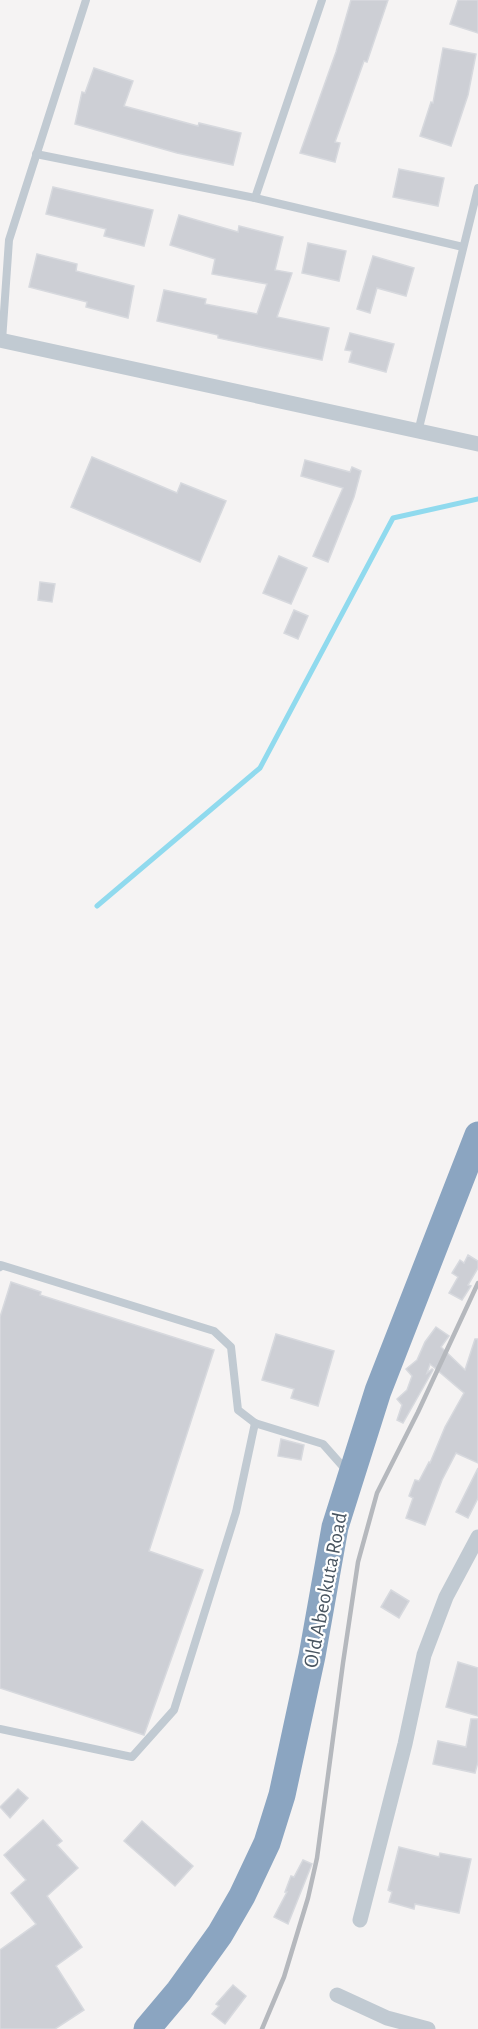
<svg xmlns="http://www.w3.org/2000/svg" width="478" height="2029" font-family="'Alegreya Sans',sans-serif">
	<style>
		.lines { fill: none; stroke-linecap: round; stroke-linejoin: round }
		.stream { stroke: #90daee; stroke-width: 5 }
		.building { fill: #cdcfd5; stroke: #d7d9de; stroke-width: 1.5 }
		.lane { stroke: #c1cad2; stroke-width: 8 }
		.street { stroke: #c1cad2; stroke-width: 15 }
		.highway { stroke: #8ba5c1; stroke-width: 27 }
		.rail { stroke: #b5b8bd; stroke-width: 4.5 }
		.labels { text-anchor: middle; stroke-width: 4.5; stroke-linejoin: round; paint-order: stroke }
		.street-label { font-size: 21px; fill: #4a5661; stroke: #fff }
	</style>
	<rect width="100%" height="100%" fill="#f5f3f3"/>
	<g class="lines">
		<!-- stream -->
		<path class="stream" d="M 97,906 L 260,768 L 393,518 L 478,499"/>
	</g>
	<!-- building -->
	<g class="building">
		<path d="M 351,0 L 388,0 L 367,62 L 364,61 L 335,142 L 340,143 L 335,162 L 300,153 L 336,52 Z"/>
		<path d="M 458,0 L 478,0 L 478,33 L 450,24 Z"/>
		<path d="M 443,48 L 476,54 L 468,95 L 451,146 L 420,136 L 431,102 L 433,103 Z"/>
		<path d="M 94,68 L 133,81 L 124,106 L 198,126 L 199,123 L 241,133 L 233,165 L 177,153 L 75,124 L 82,92 L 85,93 Z"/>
		<path d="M 399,169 L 444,178 L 438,206 L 393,197 Z"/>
		<path d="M 53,187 L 153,210 L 144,246 L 104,236 L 106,229 L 46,214 Z"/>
		<path d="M 179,215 L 238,232 L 239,226 L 283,237 L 275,270 L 292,273 L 277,317 L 329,328 L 322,360 L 218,338 L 218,335 L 157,321 L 164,290 L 206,299 L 205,304 L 257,314 L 267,284 L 212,274 L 215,259 L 170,245 Z"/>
		<path d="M 308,243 L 346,251 L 339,281 L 302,273 Z"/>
		<path d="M 37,254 L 77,264 L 76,271 L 134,286 L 128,318 L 86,307 L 87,302 L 29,287 Z"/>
		<path d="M 373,256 L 414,268 L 406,296 L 377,288 L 370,313 L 357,309 Z"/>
		<path d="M 350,333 L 394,344 L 386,372 L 349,362 L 352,351 L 345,350 Z"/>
		<path d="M 92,457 L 177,493 L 181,483 L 226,501 L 200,562 L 71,507 Z"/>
		<path d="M 305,460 L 350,472 L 352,467 L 361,471 L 354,497 L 328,562 L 313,556 L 343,488 L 301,476 Z"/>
		<path d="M 279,556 L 307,568 L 291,604 L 263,593 Z"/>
		<path d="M 40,582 L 55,584 L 52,602 L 38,600 Z"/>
		<path d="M 294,610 L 308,616 L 298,639 L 284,633 Z"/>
		<path d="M 468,1255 L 478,1261 L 478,1268 L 468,1285 L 471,1286 L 462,1300 L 449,1293 L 458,1277 L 452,1273 L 460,1260 L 464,1263 Z"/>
		<path d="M 11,1282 L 41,1292 L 40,1295 L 214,1350 L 149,1551 L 203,1570 L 144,1735 L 0,1688 L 0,1317 Z"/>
		<path d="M 436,1327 L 449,1336 L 441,1347 L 465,1370 L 475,1339 L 478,1339 L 478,1463 L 456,1453 L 442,1480 L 425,1525 L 406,1518 L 413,1498 L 409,1496 L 415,1480 L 419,1481 L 429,1462 L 430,1463 L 445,1427 L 464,1393 L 430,1364 L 427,1373 L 432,1369 L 433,1370 L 403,1423 L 397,1420 L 402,1405 L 397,1399 L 407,1390 L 412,1376 L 406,1369 L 417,1360 L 425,1342 Z"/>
		<path d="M 276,1334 L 334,1351 L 318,1406 L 291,1398 L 294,1389 L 262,1380 Z"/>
		<path d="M 281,1439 L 304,1445 L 301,1460 L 278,1456 Z"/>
		<path d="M 478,1468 L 478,1498 L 468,1518 L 456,1512 Z"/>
		<path d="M 391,1590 L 409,1601 L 399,1618 L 381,1607 Z"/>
		<path d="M 458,1662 L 478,1668 L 478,1716 L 446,1707 Z"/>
		<path d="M 471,1719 L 478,1719 L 478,1762 L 475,1773 L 433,1764 L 438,1741 L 466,1747 Z"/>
		<path d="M 18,1789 L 28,1798 L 10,1818 L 0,1807 Z"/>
		<path d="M 43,1820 L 62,1841 L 57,1845 L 78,1868 L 47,1896 L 82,1947 L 56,1966 L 84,2010 L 55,2029 L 0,2029 L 0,1950 L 36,1924 L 11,1893 L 26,1880 L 4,1855 Z"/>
		<path d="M 142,1821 L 193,1866 L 175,1886 L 124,1841 Z"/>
		<path d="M 399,1847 L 439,1857 L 440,1853 L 471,1859 L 459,1913 L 415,1904 L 414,1909 L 389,1902 L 392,1892 L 388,1890 Z"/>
		<path d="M 303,1860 L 312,1864 L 288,1924 L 274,1917 L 287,1892 L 285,1892 L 291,1876 L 294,1877 Z"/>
		<path d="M 233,1985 L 246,1996 L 225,2024 L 212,2014 L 219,2006 L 216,2004 Z"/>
	</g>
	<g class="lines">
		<!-- lane -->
		<g class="lane">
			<path d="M 36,154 L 255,198 L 463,247"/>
			<path d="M 255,198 L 322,0"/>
			<path d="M 2,341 L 9,240 L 86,0"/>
			<path d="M 418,432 L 478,188"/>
			<path d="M 0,1267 L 1,1265 L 214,1331 L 231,1347 L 238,1410 L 255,1423 L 323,1444 L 346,1470"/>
			<path d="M 0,1729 L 132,1757 L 174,1710 L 236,1512 L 255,1423"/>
		</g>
		<!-- street -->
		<g class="street">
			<path d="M 0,340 L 478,444"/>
			<path d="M 360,1920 L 405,1744 L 424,1655 L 446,1597 L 478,1537"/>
			<path d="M 337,1995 L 387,2018 L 428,2029"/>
		</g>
		<!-- highway -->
		<path class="highway" d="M 147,2029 L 179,1991 L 220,1934 L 242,1896 L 267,1843 L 282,1795 L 312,1656 L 335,1527 L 378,1391 L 478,1135"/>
		<!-- rail -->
		<path class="rail" d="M 262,2029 L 284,1977 L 308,1898 L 317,1858 L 343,1663 L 358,1562 L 377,1493 L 418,1412 L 478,1283"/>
	</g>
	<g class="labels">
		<!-- street labels -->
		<g class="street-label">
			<text transform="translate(325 1590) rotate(-79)" y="7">Old Abeokuta Road</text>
		</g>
	</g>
</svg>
